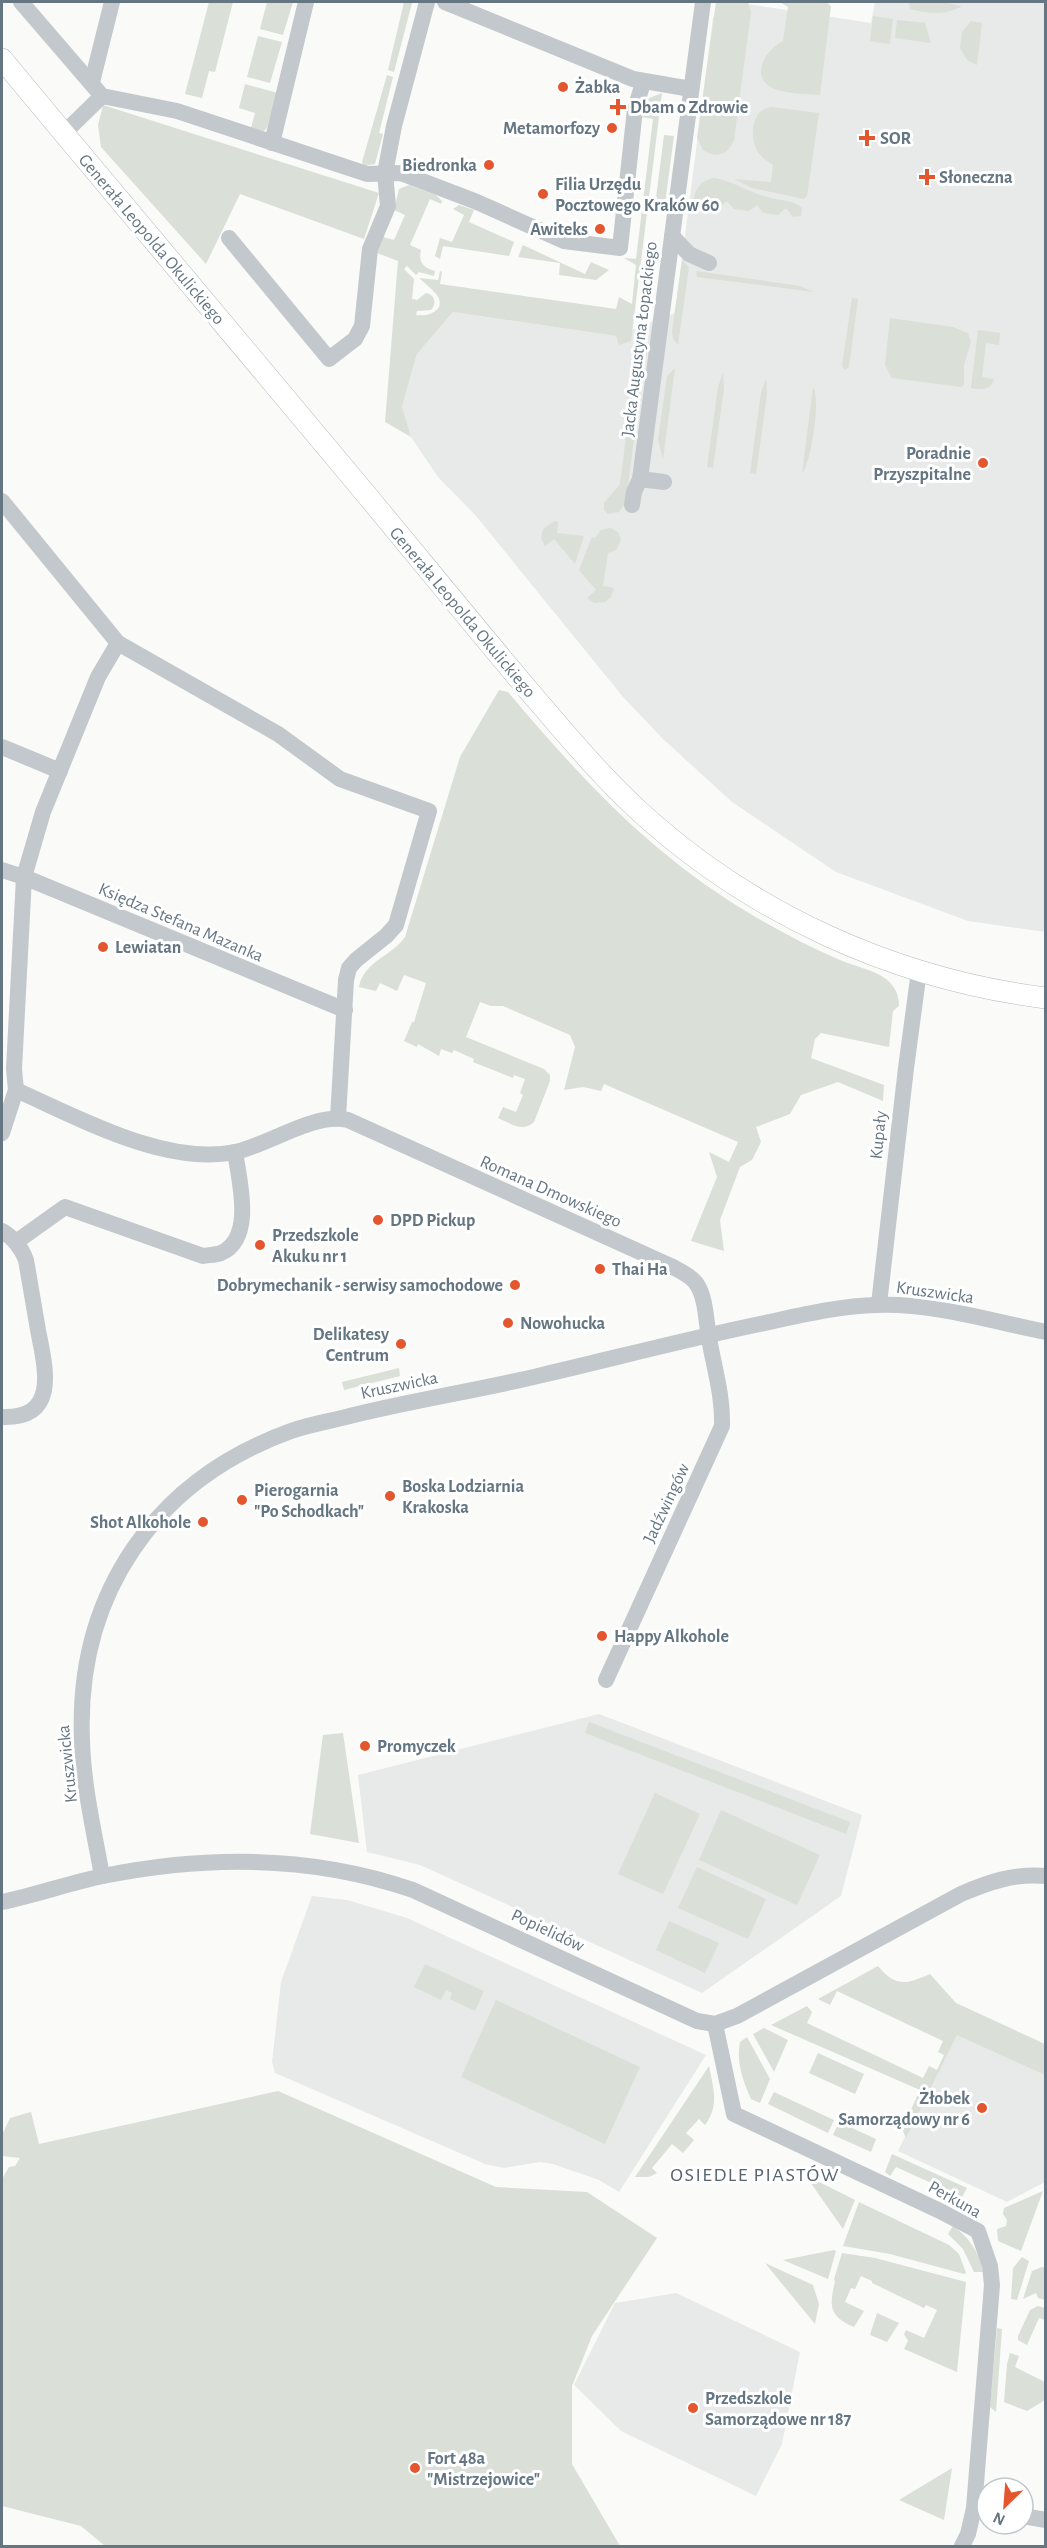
<svg xmlns="http://www.w3.org/2000/svg" width="1047" height="2548" font-family="'Alegreya Sans',sans-serif">
	<style>
		.built { fill: #e8e9e9 }
		.green { fill: #dadfd7 }
		.lines { fill: none; stroke-linecap: round; stroke-linejoin: round }
		.major-casing { stroke: #b5babe; stroke-width: 22 }
		.minor { stroke: #c3c8cc; stroke-width: 16 }
		.major { stroke: #fff; stroke-width: 21 }
		.poi-dot { fill: #e4572e; stroke: #fff; stroke-width: 2 }
		.labels { text-anchor: middle; stroke-width: 6; stroke-linejoin: round; paint-order: stroke }
		.poi-label { font-size: 18px; font-weight: bold; fill: #657683; stroke: #fff; text-anchor: start }
		.street-label { font-size: 18px; fill: #657683; stroke: #fff }
		.neighbourhood-label { font-size: 20px; letter-spacing: 1.5px; fill: #57646e; stroke: #fff }
	</style>
	<rect width="100%" height="100%" fill="#fafaf8"/>
	<!-- built -->
	<g class="built">
		<path d="M 734,2 L 871,23 L 875,2 L 1045,2 L 1045,932 L 968,921 L 836,872 L 732,802 L 663,739 L 623,697 L 476,516 L 438,477 L 411,437 L 402,408 L 417,354 L 453,312 L 616,336 L 675,313 L 713,18 Z"/>
		<path d="M 599,1714 L 862,1815 L 841,1896 L 702,1993 L 420,1865 L 367,1852 L 358,1775 Z"/>
		<path d="M 312,1896 L 347,1900 L 407,1918 L 706,2055 L 619,2192 L 599,2180 L 553,2164 L 540,2162 L 504,2168 L 485,2164 L 275,2073 L 272,2062 L 281,1982 Z"/>
		<path d="M 956,2032 L 1045,2074 L 1045,2182 L 1007,2202 L 898,2151 Z"/>
		<path d="M 676,2293 L 800,2352 L 782,2444 L 756,2496 L 621,2431 L 574,2385 L 615,2303 Z"/>
	</g>
	<!-- green -->
	<g class="green">
		<path d="M 209,2 L 233,2 L 215,72 L 209,71 L 202,98 L 185,94 Z"/>
		<path d="M 267,2 L 293,2 L 283,35 L 260,29 Z"/>
		<path d="M 404,2 L 412,2 L 412,3 L 394,72 L 388,70 Z"/>
		<path d="M 716,2 L 748,2 L 751,12 L 734,140 C 728,155 716,159 703,150 L 697,138 Z"/>
		<path d="M 780,2 L 826,2 L 831,6 L 820,95 C 802,93 753,96 762,65 C 765,55 773,46 783,41 L 788,7 Z"/>
		<path d="M 909,2 L 942,2 L 962,6 C 948,15 927,14 910,9 Z"/>
		<path d="M 873,16 L 893,19 L 890,44 L 870,41 Z"/>
		<path d="M 897,20 L 925,23 L 931,43 L 895,38 Z"/>
		<path d="M 971,21 L 982,23 L 977,65 L 967,60 L 960,48 L 962,32 Z"/>
		<path d="M 258,36 L 282,42 L 270,83 L 247,77 Z"/>
		<path d="M 387,75 L 393,77 L 379,133 L 383,134 L 375,164 L 363,166 L 362,162 Z"/>
		<path d="M 245,84 L 278,93 L 267,128 L 264,131 L 251,128 L 255,113 L 239,108 Z"/>
		<path d="M 662,93 L 631,341 L 619,345 L 616,336 L 453,312 L 417,354 L 402,407 L 411,437 L 385,422 L 398,261 L 377,253 L 383,237 L 394,240 L 405,215 L 394,210 L 399,189 L 409,185 L 436,195 L 442,201 L 441,204 L 430,199 L 410,245 L 421,250 C 418,263 424,268 435,271 L 434,276 L 419,272 L 416,275 L 407,266 L 404,269 L 414,279 L 412,299 L 417,300 L 426,293 C 435,295 437,303 431,310 L 417,311 L 416,315 C 428,317 447,310 437,295 C 432,289 425,283 419,278 L 438,280 L 440,271 L 442,272 L 440,284 L 616,309 L 619,297 L 632,304 L 636,265 L 624,258 L 636,259 L 653,119 L 641,117 L 649,98 Z"/>
		<path d="M 103,105 L 379,193 L 364,239 L 240,194 L 206,264 L 101,147 L 98,125 Z"/>
		<path d="M 771,107 L 819,113 L 807,196 L 804,199 L 752,188 L 734,179 L 771,182 L 773,165 C 767,161 762,158 758,152 C 749,138 751,109 771,107 Z"/>
		<path d="M 664,135 L 674,136 L 664,211 L 659,211 L 655,206 Z"/>
		<path d="M 714,178 C 734,181 751,194 771,198 C 782,201 794,200 802,208 L 801,216 L 793,217 L 786,208 L 778,215 L 763,213 L 757,205 L 749,211 L 734,209 L 727,201 L 720,207 L 712,199 L 705,205 L 693,204 C 695,190 699,181 714,178 Z"/>
		<path d="M 459,205 L 474,210 L 469,222 L 514,242 L 509,256 L 443,246 L 440,259 L 435,256 L 440,238 L 452,242 L 464,215 L 453,209 Z"/>
		<path d="M 523,245 L 585,274 L 591,262 L 609,270 L 596,280 L 559,275 L 560,263 L 518,257 Z"/>
		<path d="M 682,260 L 689,267 L 678,345 L 673,339 L 672,331 Z"/>
		<path d="M 696,271 L 800,286 L 814,292 L 697,277 Z"/>
		<path d="M 852,298 L 858,299 L 849,367 L 845,370 L 842,366 Z"/>
		<path d="M 890,318 L 953,327 L 968,333 L 971,342 L 964,365 L 964,385 L 961,387 L 892,378 L 885,365 Z"/>
		<path d="M 978,330 L 1000,333 L 999,345 L 986,343 L 982,377 L 994,379 C 990,391 982,390 971,388 Z"/>
		<path d="M 636,359 L 642,375 L 626,502 L 619,512 L 608,514 L 604,510 L 604,503 L 620,484 Z"/>
		<path d="M 675,368 L 663,459 L 658,440 L 667,376 Z"/>
		<path d="M 723,373 L 724,388 L 713,468 L 707,467 L 718,387 Z"/>
		<path d="M 766,379 L 767,394 L 756,474 L 750,473 L 761,393 Z"/>
		<path d="M 813,387 C 821,401 811,461 802,474 Z"/>
		<path d="M 555,521 L 558,522 L 557,533 L 584,536 L 575,564 L 554,539 L 545,546 L 541,538 L 543,529 Z"/>
		<path d="M 610,528 L 618,532 L 621,540 L 616,550 L 608,553 L 603,586 L 614,588 L 611,597 L 605,602 L 594,603 L 587,598 L 596,590 L 579,570 L 592,537 L 595,538 L 601,530 Z"/>
		<path d="M 499,690 L 508,692 C 585,783 654,858 759,919 C 785,934 812,948 840,960 C 854,966 874,970 886,979 C 895,986 899,995 899,1006 L 893,1011 L 889,1047 L 821,1033 L 815,1039 L 811,1058 L 884,1085 L 883,1101 L 838,1082 L 801,1095 L 790,1114 L 756,1127 L 761,1142 L 752,1160 L 740,1167 L 720,1220 L 724,1251 L 691,1241 L 717,1177 L 709,1152 L 729,1162 L 738,1142 L 604,1084 L 601,1091 L 583,1087 L 564,1090 L 575,1047 L 570,1035 L 503,1006 L 491,1006 L 480,1002 L 466,1037 L 544,1069 L 550,1075 L 550,1081 L 534,1122 C 523,1133 510,1123 498,1118 L 503,1107 L 516,1112 L 523,1095 L 520,1093 L 525,1079 L 514,1075 L 513,1078 L 473,1062 L 474,1059 L 454,1050 L 452,1053 L 441,1049 L 439,1056 L 418,1044 L 417,1047 L 404,1041 L 412,1022 L 414,1022 L 426,983 L 404,975 L 397,991 L 380,983 L 376,991 L 359,987 C 364,961 391,957 405,937 L 460,757 Z"/>
		<path d="M 399,1368 L 400,1376 L 344,1390 L 342,1382 Z"/>
		<path d="M 589,1722 L 850,1822 L 846,1834 L 585,1733 Z"/>
		<path d="M 343,1733 L 359,1843 L 310,1834 L 323,1735 Z"/>
		<path d="M 655,1793 L 700,1814 L 663,1894 L 618,1874 Z"/>
		<path d="M 721,1810 L 820,1855 L 797,1905 L 699,1860 Z"/>
		<path d="M 697,1867 L 766,1899 L 748,1939 L 678,1908 Z"/>
		<path d="M 669,1921 L 719,1943 L 705,1973 L 656,1950 Z"/>
		<path d="M 425,1964 L 484,1991 L 475,2011 L 450,1999 L 452,1993 L 446,1990 L 441,2000 L 414,1987 Z"/>
		<path d="M 878,1966 C 896,1988 907,1984 930,1974 L 956,2003 L 1045,2044 L 1045,2075 L 957,2035 L 906,2138 L 902,2129 L 920,2090 L 771,2025 L 807,2006 L 812,2012 L 807,2023 L 923,2078 L 929,2066 L 937,2070 L 944,2055 L 938,2052 L 943,2041 L 837,1991 L 830,2005 L 818,1999 Z"/>
		<path d="M 496,2000 L 640,2067 L 605,2144 L 461,2077 Z"/>
		<path d="M 764,2028 L 788,2040 L 774,2072 L 753,2034 Z"/>
		<path d="M 747,2037 L 770,2079 L 760,2103 L 751,2099 C 743,2081 736,2062 740,2042 Z"/>
		<path d="M 818,2053 L 864,2074 L 855,2094 L 809,2073 Z"/>
		<path d="M 709,2066 C 713,2087 720,2106 705,2125 L 699,2119 L 686,2133 L 694,2140 L 683,2153 L 672,2144 L 652,2168 L 657,2173 L 649,2177 L 635,2177 Z"/>
		<path d="M 278,2091 L 496,2187 L 587,2192 L 657,2238 L 592,2336 L 572,2386 L 572,2464 L 620,2546 L 105,2546 L 81,2526 L 2,2506 L 2,2179 L 9,2167 L 15,2166 L 20,2158 L 2,2156 L 2,2135 L 10,2118 L 31,2112 L 39,2144 Z"/>
		<path d="M 774,2092 L 834,2120 L 828,2133 L 768,2104 Z"/>
		<path d="M 839,2122 L 876,2139 L 871,2152 L 833,2135 Z"/>
		<path d="M 892,2154 L 967,2188 L 962,2197 L 896,2167 L 890,2176 L 885,2172 Z"/>
		<path d="M 809,2177 L 855,2200 L 843,2229 L 808,2179 Z"/>
		<path d="M 1043,2191 L 1021,2251 L 998,2241 L 997,2229 L 1006,2226 L 1007,2220 L 1003,2214 L 1004,2208 Z"/>
		<path d="M 859,2202 L 949,2245 L 959,2254 L 966,2273 L 964,2274 L 890,2254 L 843,2246 Z"/>
		<path d="M 953,2226 C 969,2237 979,2252 983,2272 L 974,2272 L 963,2249 L 948,2234 Z"/>
		<path d="M 834,2250 L 836,2251 L 828,2279 L 783,2260 Z"/>
		<path d="M 842,2253 L 875,2258 L 966,2282 L 957,2372 L 904,2349 L 908,2341 L 904,2334 L 906,2330 L 924,2338 L 937,2310 L 926,2305 L 924,2308 L 872,2283 L 872,2281 L 861,2276 L 855,2289 L 851,2288 L 845,2302 L 864,2311 L 854,2327 C 829,2316 829,2306 835,2282 L 834,2279 Z"/>
		<path d="M 1022,2257 L 1029,2261 L 1017,2300 L 1011,2299 L 1013,2268 Z"/>
		<path d="M 765,2263 L 813,2285 L 819,2304 L 815,2324 Z"/>
		<path d="M 1042,2267 L 1045,2268 L 1045,2300 L 1038,2298 L 1036,2293 L 1023,2299 L 1032,2271 Z"/>
		<path d="M 1038,2306 L 1045,2308 L 1045,2320 L 1039,2318 L 1027,2345 L 1018,2340 L 1018,2336 L 1030,2310 Z"/>
		<path d="M 877,2313 L 899,2323 L 887,2342 L 870,2335 Z"/>
		<path d="M 997,2328 L 1002,2329 L 996,2412 L 990,2407 Z"/>
		<path d="M 1010,2353 L 1019,2356 L 1015,2367 L 1045,2382 L 1045,2400 L 1027,2411 L 1004,2402 L 1007,2364 Z"/>
		<path d="M 952,2468 L 944,2520 L 899,2500 Z"/>
	</g>
	<g class="lines">
		<defs>
			<path id="major" d="M 2,59 C 119,200 237,340 355,481 C 415,553 474,626 535,698 C 568,736 600,775 638,810 C 750,913 894,979 1046,998"/>
		</defs>
		<!-- major casing -->
		<use href="#major" class="major-casing"/>
		<!-- minor -->
		<g class="minor">
			<path d="M 21,2 L 102,96 L 177,111 L 367,174 L 401,173 L 477,202 L 564,241 L 620,248 L 635,109 L 643,83"/>
			<path d="M 445,2 L 633,79 L 691,89"/>
			<path d="M 92,82 L 112,2"/>
			<path d="M 64,133 L 102,96"/>
			<path d="M 272,143 L 306,2"/>
			<path d="M 672,236 L 689,254 L 709,263"/>
			<path d="M 229,238 L 329,359 L 355,339 L 362,326 L 370,249 L 388,206 L 385,173 L 394,126 L 427,2"/>
			<path d="M 664,482 L 640,479 L 703,2"/>
			<path d="M 2,501 L 118,643 L 278,734 L 340,779 L 429,811 L 396,925 L 386,936 L 356,960 L 349,968 L 346,980 L 338,1118"/>
			<path d="M 632,505 L 634,492 L 640,479"/>
			<path d="M 2,747 L 60,771"/>
			<path d="M 2,870 L 24,877 L 345,1010"/>
			<path d="M 16,1090 C 79,1118 165,1166 235,1152 C 269,1145 314,1112 348,1120 L 673,1267 C 680,1271 691,1276 696,1283 C 706,1297 706,1321 709,1338 C 714,1368 723,1395 722,1426 L 606,1680"/>
			<path d="M 2,1133 L 16,1090 L 14,1069 L 24,877 L 43,812 L 98,677 L 118,643"/>
			<path d="M 2,1231 C 14,1238 21,1247 26,1260 C 30,1283 34,1306 38,1330 C 45,1367 60,1419 2,1417"/>
			<path d="M 16,1242 L 65,1207 L 203,1256 C 208,1255 216,1255 221,1253 C 255,1238 239,1180 235,1152"/>
			<path d="M 879,1304 L 906,1068 L 919,971"/>
			<path d="M 102,1876 C 94,1831 83,1785 82,1740 C 76,1594 155,1480 291,1431 C 308,1425 325,1422 342,1418 C 408,1401 476,1391 542,1375 C 615,1358 687,1339 760,1324 C 798,1316 837,1306 877,1305 C 933,1303 991,1321 1046,1332"/>
			<path d="M 2,1902 C 36,1895 69,1883 103,1876 C 207,1855 312,1855 413,1890 L 697,2021 L 715,2024 L 737,2016 L 961,1894 C 989,1882 1015,1873 1046,1876"/>
			<path d="M 715,2024 L 734,2114 L 940,2211 L 978,2231 L 990,2266 L 992,2285 L 974,2508 L 968,2534 L 962,2546"/>
			<path d="M 1023,2516 L 1046,2520"/>
		</g>
		<!-- major -->
		<use href="#major" class="major"/>
	</g>
	<!-- markers -->
	<g class="poi-dot">
		<circle cx="563" cy="87" r="6"/>
		<path d="M615 98h6v6h6v6h-6v6h-6v-6h-6v-6h6z"/>
		<circle cx="612" cy="128" r="6"/>
		<path d="M864 129h6v6h6v6h-6v6h-6v-6h-6v-6h6z"/>
		<circle cx="489" cy="165" r="6"/>
		<path d="M924 168h6v6h6v6h-6v6h-6v-6h-6v-6h6z"/>
		<circle cx="543" cy="194" r="6"/>
		<circle cx="600" cy="229" r="6"/>
		<circle cx="983" cy="463" r="6"/>
		<circle cx="103" cy="947" r="6"/>
		<circle cx="378" cy="1220" r="6"/>
		<circle cx="260" cy="1245" r="6"/>
		<circle cx="600" cy="1269" r="6"/>
		<circle cx="515" cy="1285" r="6"/>
		<circle cx="508" cy="1323" r="6"/>
		<circle cx="401" cy="1344" r="6"/>
		<circle cx="390" cy="1496" r="6"/>
		<circle cx="242" cy="1500" r="6"/>
		<circle cx="203" cy="1522" r="6"/>
		<circle cx="602" cy="1636" r="6"/>
		<circle cx="365" cy="1746" r="6"/>
		<circle cx="982" cy="2108" r="6"/>
		<circle cx="693" cy="2408" r="6"/>
		<circle cx="415" cy="2468" r="6"/>
	</g>
	<g class="labels">
		<!-- poi labels -->
		<g class="poi-label">
			<text x="575" y="93">Żabka</text>
			<text x="630" y="113">Dbam o Zdrowie</text>
			<text x="600" y="134" text-anchor="end">Metamorfozy</text>
			<text x="880" y="144">SOR</text>
			<text x="477" y="171" text-anchor="end">Biedronka</text>
			<text x="939" y="183">Słoneczna</text>
			<text x="555" y="190">Filia Urzędu<tspan x="555" dy="21">Pocztowego Kraków 60</tspan></text>
			<text x="588" y="235" text-anchor="end">Awiteks</text>
			<text x="971" y="459" text-anchor="end">Poradnie<tspan x="971" dy="21">Przyszpitalne</tspan></text>
			<text x="115" y="953">Lewiatan</text>
			<text x="390" y="1226">DPD Pickup</text>
			<text x="272" y="1241">Przedszkole<tspan x="272" dy="21">Akuku nr 1</tspan></text>
			<text x="612" y="1275">Thai Ha</text>
			<text x="503" y="1291" text-anchor="end">Dobrymechanik - serwisy samochodowe</text>
			<text x="520" y="1329">Nowohucka</text>
			<text x="389" y="1340" text-anchor="end">Delikatesy<tspan x="389" dy="21">Centrum</tspan></text>
			<text x="402" y="1492">Boska Lodziarnia<tspan x="402" dy="21">Krakoska</tspan></text>
			<text x="254" y="1496">Pierogarnia<tspan x="254" dy="21">"Po Schodkach"</tspan></text>
			<text x="191" y="1528" text-anchor="end">Shot Alkohole</text>
			<text x="614" y="1642">Happy Alkohole</text>
			<text x="377" y="1752">Promyczek</text>
			<text x="970" y="2104" text-anchor="end">Żłobek<tspan x="970" dy="21">Samorządowy nr 6</tspan></text>
			<text x="705" y="2404">Przedszkole<tspan x="705" dy="21">Samorządowe nr 187</tspan></text>
			<text x="427" y="2464">Fort 48a<tspan x="427" dy="21">"Mistrzejowice"</tspan></text>
		</g>
		<!-- street labels -->
		<g class="street-label">
			<text transform="translate(152 239) rotate(50)" y="6">Generała Leopolda Okulickiego</text>
			<text transform="translate(639 339) rotate(-83)" y="6">Jacka Augustyna Łopackiego</text>
			<text transform="translate(463 612) rotate(50)" y="6">Generała Leopolda Okulickiego</text>
			<text transform="translate(181 922) rotate(23)" y="6">Księdza Stefana Mazanka</text>
			<text transform="translate(878 1135) rotate(-84)" y="6">Kupały</text>
			<text transform="translate(551 1191) rotate(24)" y="6">Romana Dmowskiego</text>
			<text transform="translate(935 1292) rotate(8)" y="6">Kruszwicka</text>
			<text transform="translate(399 1385) rotate(-12)" y="6">Kruszwicka</text>
			<text transform="translate(666 1503) rotate(-65)" y="6">Jadźwingów</text>
			<text transform="translate(67 1764) rotate(-96)" y="6">Kruszwicka</text>
			<text transform="translate(548 1930) rotate(25)" y="6">Popielidów</text>
			<text transform="translate(955 2199) rotate(29)" y="6">Perkuna</text>
		</g>
		<!-- neighbourhood labels -->
		<g class="neighbourhood-label">
			<text x="755" y="2181">OSIEDLE PIASTÓW</text>
		</g>
	</g>
	<!-- border -->
	<rect width="1047" height="2548" fill="none" stroke="#657683" stroke-width="6"/>
	<!-- north arrow -->
	<g transform="translate(1005 2506) rotate(205)"><circle r="28" fill="#ffffff" stroke="#c1c8cd" stroke-width="1.5"/>
	<path d="M0-4.5L10 22L0 15L-10 22Z" fill="#e4572e"/>
	<text y="-9" font-size="16" font-weight="bold" text-anchor="middle" fill="#657683">N</text>
	</g>
</svg>
